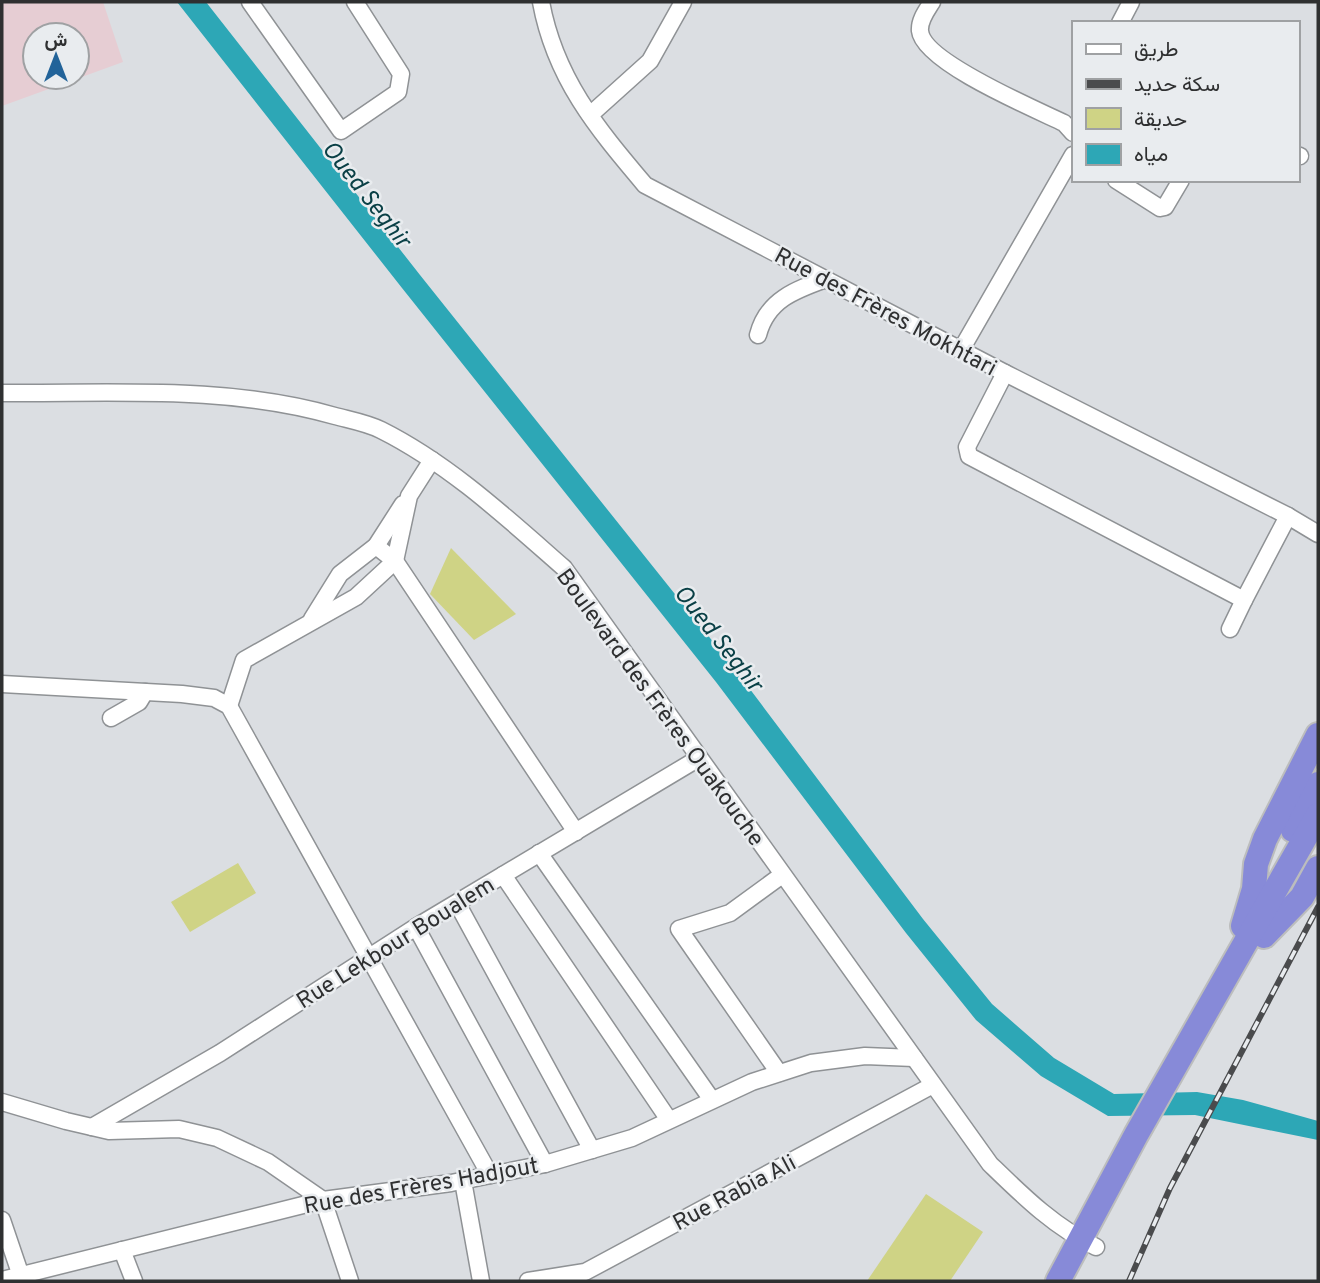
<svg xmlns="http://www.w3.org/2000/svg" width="1320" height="1283" font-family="Overpass,Vazirmatn,sans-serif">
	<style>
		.education { fill: #e6cdd3; fill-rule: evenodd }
		.green { fill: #cfd385 }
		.water { fill: #2da7b6 }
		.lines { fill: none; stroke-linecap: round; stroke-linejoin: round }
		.minor-casing { stroke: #8f9295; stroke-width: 19 }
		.highway-casing { stroke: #bcbdbd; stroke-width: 28 }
		.minor { stroke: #fff; stroke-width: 16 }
		.highway { stroke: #878ad8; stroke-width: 24 }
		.rail-casing { stroke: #4a4b4d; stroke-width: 6 }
		.rail { stroke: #e9ecef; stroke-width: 3.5; stroke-dasharray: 10; stroke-linecap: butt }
		.labels { text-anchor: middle; stroke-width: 5; stroke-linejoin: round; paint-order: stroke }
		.street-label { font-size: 23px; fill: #2f3031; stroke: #e9ecef }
		.water-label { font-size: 24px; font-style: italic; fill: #0a4046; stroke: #e9ecef }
	</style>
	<rect width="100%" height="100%" fill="#dbdee2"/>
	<!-- education -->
	<path class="education" d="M 2,2 L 103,2 L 123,62 L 2,106 ZM 35,35 L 77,35 L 77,77 L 35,77 Z"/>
	<!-- green -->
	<g class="green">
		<path d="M 451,548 L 516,614 L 474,640 L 430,594 Z"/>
		<path d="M 238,863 L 256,893 L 190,932 L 171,902 Z"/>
		<path d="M 926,1194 L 983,1232 L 950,1281 L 867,1281 Z"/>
	</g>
	<!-- water -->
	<path class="water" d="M 177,2 L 206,2 L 420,275 L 734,668 L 923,919 L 992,1004 L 1054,1058 L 1114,1094 L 1197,1092 L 1243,1100 L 1318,1121 L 1318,1140 L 1195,1115 L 1108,1116 L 1041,1076 L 976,1020 L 906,933 L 716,682 L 402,288 Z"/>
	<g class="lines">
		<defs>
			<g id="minor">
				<path d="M 250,2 L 341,131 L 398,92 L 401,74 L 355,2"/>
				<path d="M 541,2 C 555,78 596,127 645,185 L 1005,373 L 1288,516 L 1318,534"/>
				<path d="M 932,2 C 927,10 919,20 920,31 C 923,62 1035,109 1064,123 L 1073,133"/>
				<path d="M 1120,23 L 1131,2"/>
				<path d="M 590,115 L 650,61 L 683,2"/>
				<path d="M 1297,155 L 1300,156"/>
				<path d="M 1116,180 L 1160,208 L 1165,207 L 1181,180"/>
				<path d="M 758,335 C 767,300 795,290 826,279"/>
				<path d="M 961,350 L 1073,155"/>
				<path d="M 1005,373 L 967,447 L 969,456 L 1244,600 L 1230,629"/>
				<path d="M 2,393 C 113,394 228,385 335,416 C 350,420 367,423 381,430 C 449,464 507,518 564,568 L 990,1164 C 1022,1195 1054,1227 1096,1247"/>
				<path d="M 376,546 L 395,561 L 576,832"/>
				<path d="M 1244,600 L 1288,516"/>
				<path d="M 312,619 L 340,574 L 376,546 L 403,504"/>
				<path d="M 2,684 L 182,694 L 214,698 L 229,706 L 490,1175"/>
				<path d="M 229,706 L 244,660 L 356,597 L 395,561 L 409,496 L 432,460"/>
				<path d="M 111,718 L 139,702 L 145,692"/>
				<path d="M 539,853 L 712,1100"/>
				<path d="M 503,875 L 669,1120"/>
				<path d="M 457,903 L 592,1150"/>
				<path d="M 416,927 L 545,1164"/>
				<path d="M 779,1073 L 679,929 L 730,913 L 782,875"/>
				<path d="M 2,1102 L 66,1121 L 109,1131 L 179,1129 L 217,1138 L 268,1162 L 323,1200 L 350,1281"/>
				<path d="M 92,1127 L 220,1053 L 416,927 L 699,758"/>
				<path d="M 463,1181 L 481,1281"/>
				<path d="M 2,1220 L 21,1276"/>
				<path d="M 122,1250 L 134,1281"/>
				<path d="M 2,1280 L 323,1200 L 451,1183 L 545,1164 L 632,1138 L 752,1082 L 811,1063 L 865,1056 L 914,1058"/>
				<path d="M 528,1281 L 585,1272 L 933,1085"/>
			</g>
			<g id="highway">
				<path d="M 1293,830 L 1318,784"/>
				<path d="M 1243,926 L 1254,889 L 1256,864 L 1265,839 L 1318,735"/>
				<path d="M 1264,936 L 1302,897 L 1318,868"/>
				<path d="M 1058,1281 L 1136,1135 L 1318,815"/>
			</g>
		</defs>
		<!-- minor casing -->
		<use href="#minor" class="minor-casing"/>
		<!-- highway casing -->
		<use href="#highway" class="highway-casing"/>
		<!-- minor -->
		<use href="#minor" class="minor"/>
		<!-- highway -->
		<use href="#highway" class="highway"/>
		<defs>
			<path id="rail" d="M 1129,1281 L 1170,1188 L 1318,907"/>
		</defs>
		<!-- rail casing -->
		<use href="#rail" class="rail-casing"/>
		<!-- rail -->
		<use href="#rail" class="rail"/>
	</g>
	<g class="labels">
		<!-- street labels -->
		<g class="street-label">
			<text transform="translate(886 311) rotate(28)" y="8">Rue des Frères Mokhtari</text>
			<text transform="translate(661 707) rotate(54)" y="8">Boulevard des Frères Ouakouche</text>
			<text transform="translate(395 942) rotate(-32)" y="8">Rue Lekbour Boualem</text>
			<text transform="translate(421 1185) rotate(-10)" y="8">Rue des Frères Hadjout</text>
			<text transform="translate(734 1192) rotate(-28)" y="8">Rue Rabia Ali</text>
		</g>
		<!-- water labels -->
		<g class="water-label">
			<text transform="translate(367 194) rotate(52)" y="8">Oued Seghir</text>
			<text transform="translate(719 638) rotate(52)" y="8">Oued Seghir</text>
		</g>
	</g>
	<!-- border -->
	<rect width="1320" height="1283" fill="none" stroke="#2f3031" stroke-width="7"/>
	<!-- legend -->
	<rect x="1072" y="21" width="228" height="161" fill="#e9ecef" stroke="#9fa1a3" stroke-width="2"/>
	<rect x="1086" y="44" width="35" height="10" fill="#ffffff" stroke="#9fa1a3" stroke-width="2"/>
	<text x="1134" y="56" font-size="21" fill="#2f3031">طريق</text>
	<rect x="1086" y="79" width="35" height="10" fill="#4a4b4d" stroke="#9fa1a3" stroke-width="2"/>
	<text x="1134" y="91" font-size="21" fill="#2f3031">سكة حديد</text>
	<rect x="1086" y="108" width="35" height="21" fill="#cfd385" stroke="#9fa1a3" stroke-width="2"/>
	<text x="1134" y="126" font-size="21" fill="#2f3031">حديقة</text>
	<rect x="1086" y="144" width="35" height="21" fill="#2da7b6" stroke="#9fa1a3" stroke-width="2"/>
	<text x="1134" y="161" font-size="21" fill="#2f3031">مياه</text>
	<!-- north arrow -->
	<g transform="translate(56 56)"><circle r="33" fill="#e9ecef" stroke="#9fa1a3" stroke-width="2"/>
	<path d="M0-5L12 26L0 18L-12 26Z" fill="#226399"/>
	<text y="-10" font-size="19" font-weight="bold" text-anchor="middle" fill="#2f3031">ش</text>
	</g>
</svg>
